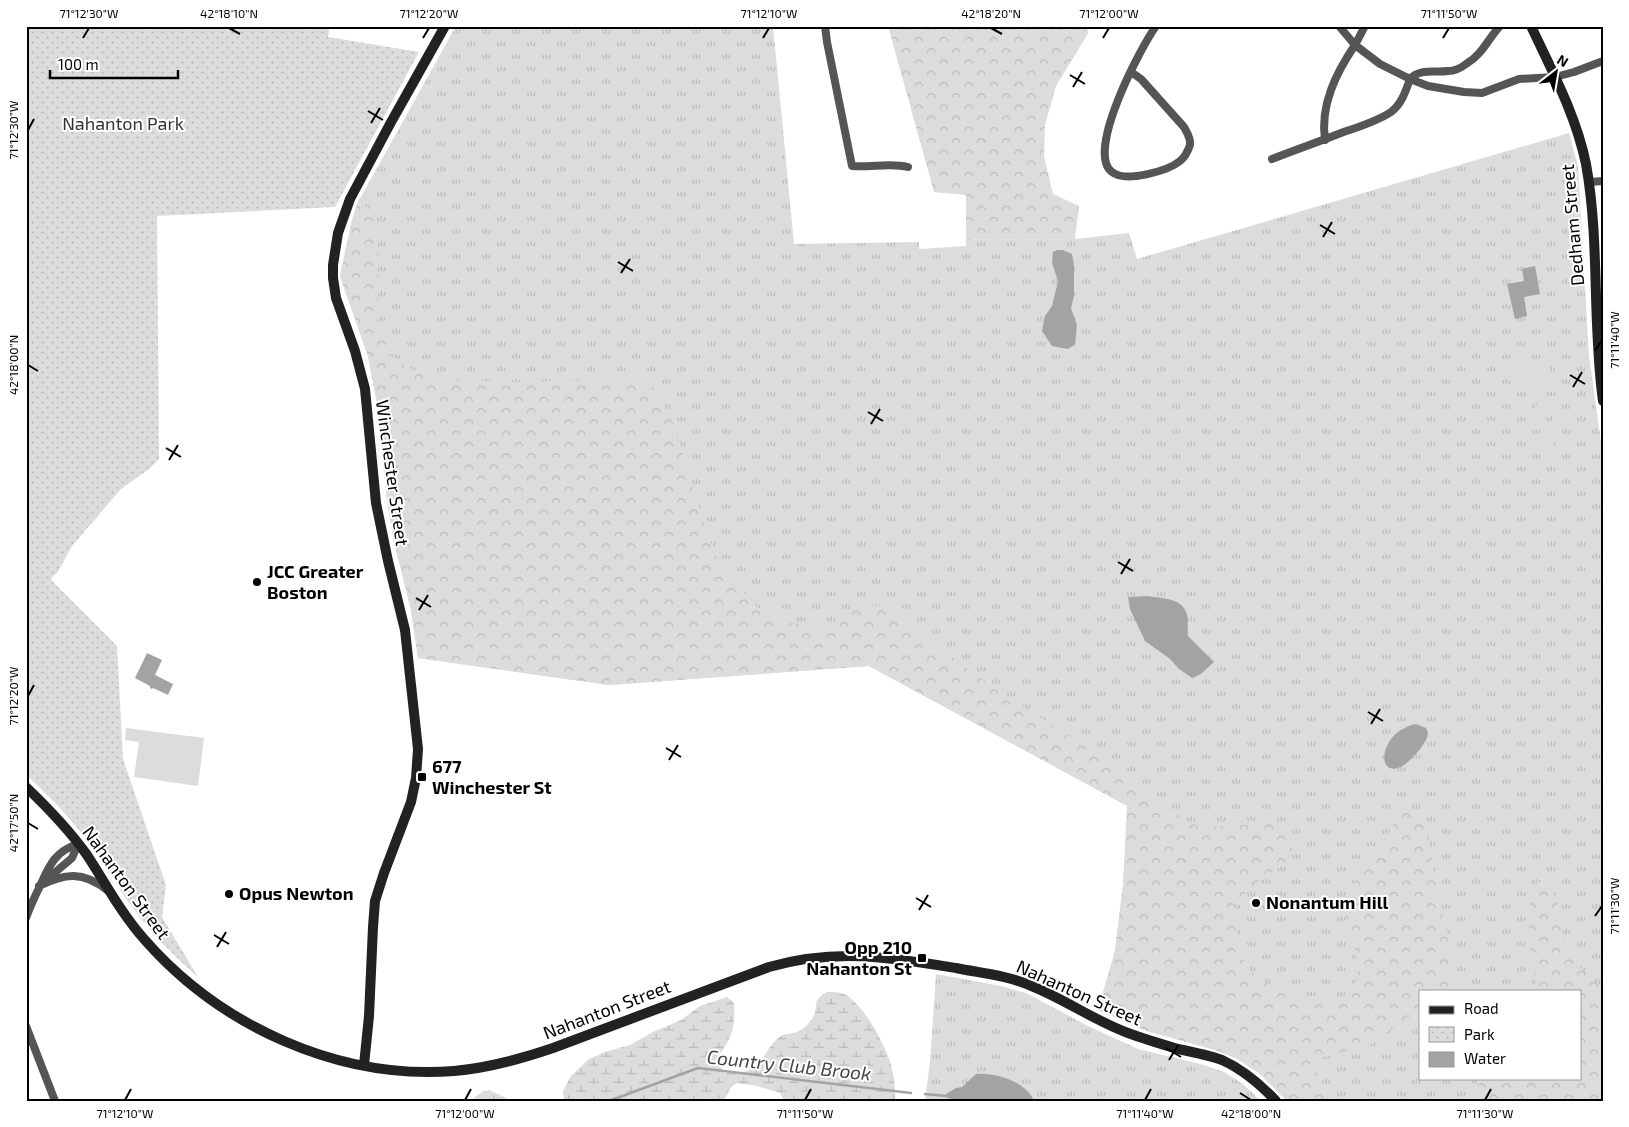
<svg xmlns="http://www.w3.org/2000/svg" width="1629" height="1127" font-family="'Exo 2',sans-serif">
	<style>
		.grass { fill: url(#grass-tufts); fill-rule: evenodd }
		.forest { fill: url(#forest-crowns) }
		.wetland { fill: url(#wetland-marsh) }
		.park { fill: url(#park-dots) }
		.pitch { fill: #dcdcdc }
		.water { fill: #a3a3a3 }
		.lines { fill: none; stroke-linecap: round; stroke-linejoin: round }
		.stream { stroke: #a3a3a3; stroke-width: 2.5 }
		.street { stroke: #555; stroke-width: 8 }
		.secondary { stroke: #222; stroke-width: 10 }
		.ticks { fill: none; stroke: #000; stroke-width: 2 }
		.poi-dot { fill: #000; stroke: #fff; stroke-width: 2 }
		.labels { text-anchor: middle; stroke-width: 4; stroke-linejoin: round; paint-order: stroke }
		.park-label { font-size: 18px; fill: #333; stroke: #fff }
		.street-label { font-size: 18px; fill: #000; stroke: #fff }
		.poi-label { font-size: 18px; font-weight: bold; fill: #000; stroke: #fff; text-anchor: start }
		.water-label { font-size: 19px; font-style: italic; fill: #444; stroke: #fff }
		.neatline { fill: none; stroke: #000; stroke-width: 2 }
		.ticks-label { font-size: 12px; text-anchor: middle; fill: #000 }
	</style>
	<defs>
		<pattern id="grass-tufts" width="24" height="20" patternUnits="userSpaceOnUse" patternTransform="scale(1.25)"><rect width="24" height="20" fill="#dcdcdc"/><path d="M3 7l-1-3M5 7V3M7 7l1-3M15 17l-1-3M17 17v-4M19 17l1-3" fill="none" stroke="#bbb"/></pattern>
		<pattern id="forest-crowns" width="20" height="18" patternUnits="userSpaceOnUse" patternTransform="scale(1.25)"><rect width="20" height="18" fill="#dcdcdc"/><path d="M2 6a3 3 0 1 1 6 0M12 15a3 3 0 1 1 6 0" fill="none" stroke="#bbb"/></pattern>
		<pattern id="wetland-marsh" width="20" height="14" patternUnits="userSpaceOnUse" patternTransform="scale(1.25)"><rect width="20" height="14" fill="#dcdcdc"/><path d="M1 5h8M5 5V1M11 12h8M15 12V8" fill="none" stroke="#bbb"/></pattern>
		<pattern id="park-dots" width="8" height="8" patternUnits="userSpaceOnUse" patternTransform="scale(1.25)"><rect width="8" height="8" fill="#dcdcdc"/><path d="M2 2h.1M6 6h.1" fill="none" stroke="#bbb" stroke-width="1.8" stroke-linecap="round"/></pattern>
	</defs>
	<rect width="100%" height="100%" fill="#fff"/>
	<!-- grass -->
	<g class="grass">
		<path d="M 456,26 L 773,26 L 794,244 L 919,242 L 919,249 L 966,246 L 966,240 L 1075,239 L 1129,233 L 1137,259 L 1569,133 L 1578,166 L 1589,356 L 1603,456 L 1603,1101 L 1287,1101 L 1260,1074 L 1236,1058 L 1215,1050 L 1147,1031 L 1098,1010 L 1115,951 L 1123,885 L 1128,806 L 869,666 L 609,685 L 418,658 L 411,610 L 394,542 L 387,500 L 377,404 L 368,356 L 340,276 L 352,220 L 357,204 ZM 1420,991 L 1580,991 L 1580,1078 L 1420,1078 Z"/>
		<path d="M 936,974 L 1001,986 L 1026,993 L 1088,1026 L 1138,1049 L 1204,1065 L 1224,1072 L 1243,1084 L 1261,1101 L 925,1101 L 930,1062 Z"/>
	</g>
	<!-- forest -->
	<g class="forest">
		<path d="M 888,26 L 1085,26 L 1089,32 L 1056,86 L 1045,125 L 1044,156 L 1053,194 L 1079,206 L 1075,239 L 966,240 L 966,195 L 934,192 Z"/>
		<path d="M 360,197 L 372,216 L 378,236 L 378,313 L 380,330 L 387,349 L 397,362 L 419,373 L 440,380 L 522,382 L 635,379 L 645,381 L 657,391 L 678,434 L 684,463 L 715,554 L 731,580 L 757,607 L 786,622 L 821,628 L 836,626 L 858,605 L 880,606 L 898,617 L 994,688 L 1136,779 L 1155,800 L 1189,823 L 1210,827 L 1258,824 L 1274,824 L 1291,841 L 1293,852 L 1289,860 L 1255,884 L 1236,901 C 1237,920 1237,954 1249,969 C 1260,984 1307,1003 1326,1001 C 1337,1000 1345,995 1354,990 L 1359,969 L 1354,945 L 1347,929 L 1345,904 L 1357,878 L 1371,862 L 1392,828 L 1396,817 L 1406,809 L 1424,816 L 1428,825 L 1428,832 L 1436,889 L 1445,922 L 1452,969 L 1451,985 L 1446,991 L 1420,991 L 1420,1010 L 1388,1031 L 1369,1046 L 1323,1057 L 1316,1068 L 1319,1083 L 1329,1101 L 1287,1101 L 1260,1074 L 1236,1058 L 1215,1050 L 1147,1031 L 1098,1010 L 1115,951 L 1123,885 L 1127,806 L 869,666 L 609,685 L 418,658 L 411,610 L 394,542 L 387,500 L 377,404 L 368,356 L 340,276 L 352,220 Z"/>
		<path d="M 1542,880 C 1558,891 1558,911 1562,928 C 1567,953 1582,974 1603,987 L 1603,1101 L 1482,1101 L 1481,1099 L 1477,1078 L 1580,1078 L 1580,991 L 1538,991 C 1533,968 1519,893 1542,880 Z"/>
	</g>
	<!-- wetland -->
	<g class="wetland">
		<path d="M 827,992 C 835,992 843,992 849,997 C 866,1010 882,1040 889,1059 C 893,1068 896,1090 895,1101 L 784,1101 L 780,1093 L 757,1086 L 737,1083 L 731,1087 L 724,1101 L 564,1101 L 563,1091 L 571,1076 L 589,1059 L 605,1052 L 630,1045 L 653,1032 L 681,1020 L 700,1006 L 727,997 L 734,1003 C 736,1027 731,1040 717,1058 L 724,1073 C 750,1073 754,1072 768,1050 C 771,1045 776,1039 781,1036 C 784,1034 789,1034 793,1033 C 801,1031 806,1027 811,1020 C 821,1008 809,1002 827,992 Z"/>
		<path d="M 489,1090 L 513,1101 L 470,1101 L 482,1092 Z"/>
	</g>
	<!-- park -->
	<path class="park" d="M 26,26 L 330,26 L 328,37 L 419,52 L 335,207 L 157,216 L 159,459 L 149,469 L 121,489 L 72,546 L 57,573 L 52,577 L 51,580 L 117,646 L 123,759 L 166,885 L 162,917 L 198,977 C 174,956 152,934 133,908 C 119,890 109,869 95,851 C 75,823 52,798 26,775 Z"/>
	<!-- pitch -->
	<g class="pitch">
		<path d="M 1520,352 L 1532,359 L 1517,385 L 1505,378 Z"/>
		<path d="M 1537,361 L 1550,369 L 1534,395 L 1522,388 Z"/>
		<path d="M 1541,398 L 1554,405 L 1539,431 L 1526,424 Z"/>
		<path d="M 1554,416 L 1566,423 L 1551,449 L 1539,442 Z"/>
		<path d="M 126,728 L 204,738 L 198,786 L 134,777 L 139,742 L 125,740 Z"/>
	</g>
	<!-- water -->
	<g class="water">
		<path d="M 1057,250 L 1063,250 L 1072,254 L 1074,265 L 1074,296 L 1071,308 L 1077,325 L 1075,344 L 1068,349 L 1052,346 L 1042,331 L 1045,316 L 1052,306 L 1058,281 L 1052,263 L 1053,252 Z"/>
		<path d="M 1535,266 L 1540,294 L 1524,297 L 1527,316 L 1515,319 L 1507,284 L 1524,281 L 1522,269 Z"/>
		<path d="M 1147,596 C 1159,598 1182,598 1186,612 C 1189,619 1187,628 1188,636 L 1214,662 C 1206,669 1202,675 1192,678 L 1179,669 L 1170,659 L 1145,641 L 1130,609 L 1128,597 Z"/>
		<path d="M 147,653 L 162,660 L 155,675 L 173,684 L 168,695 L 153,688 L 152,689 L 150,688 L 150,686 L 135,678 Z"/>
		<path d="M 1416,724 L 1426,728 L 1428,733 C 1427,742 1418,752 1411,759 C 1385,785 1373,753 1398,732 C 1404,728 1409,725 1416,724 Z"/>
		<path d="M 976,1074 C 995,1072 1027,1082 1034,1101 L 966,1101 L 947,1098 L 946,1094 L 956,1088 L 962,1087 Z"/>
	</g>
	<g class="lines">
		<!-- stream -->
		<g class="stream">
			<path d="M 925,1094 L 946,1096"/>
			<path d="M 609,1101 L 698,1068 L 911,1093"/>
		</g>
		<!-- street -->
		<g class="street">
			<path d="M 825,26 L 827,42 L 852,166 C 871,168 889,162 908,167"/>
			<path d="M 1500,26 C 1488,39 1482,55 1466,64 C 1461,68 1454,71 1448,71 C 1435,73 1420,68 1410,79 L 1428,86 L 1464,92 L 1482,93 L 1519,79 L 1555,77 L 1574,72 L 1603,61"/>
			<path d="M 1131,72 L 1141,79 L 1184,127 C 1187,133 1191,138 1190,145 C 1188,151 1185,157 1180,161 C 1168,171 1125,183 1112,172 C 1085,152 1141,47 1156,26"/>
			<path d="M 1325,140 C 1320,105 1336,73 1355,45 L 1339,26"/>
			<path d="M 1272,159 C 1295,150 1318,142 1341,133 C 1358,127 1376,122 1391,112 C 1402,104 1406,90 1410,79 L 1380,64 L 1355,45 L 1365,26"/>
			<path d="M 1589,182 L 1603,181"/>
			<path d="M 46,880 L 72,858 L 78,844"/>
			<path d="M 39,886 C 65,873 83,871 107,890"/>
			<path d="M 26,918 C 30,907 35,896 40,886 C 49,866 55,851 78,844"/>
			<path d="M 26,1026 L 55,1101"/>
		</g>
		<!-- secondary -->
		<g class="secondary">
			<path d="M 1531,26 C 1552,71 1576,115 1586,164 C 1600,241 1592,323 1603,401"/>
			<path d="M 26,787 C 48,808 70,831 87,855 C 106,884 121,913 144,939 C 220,1026 338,1080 454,1071 C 488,1068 521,1059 553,1048 L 769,967 C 835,948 889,957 956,968 C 980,973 1006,975 1029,985 C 1063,998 1093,1020 1128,1033 C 1144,1039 1161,1044 1178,1049 C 1193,1052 1208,1055 1222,1060 C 1244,1070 1260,1084 1276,1101"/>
			<path d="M 364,1065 L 369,1016 L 373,927 L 375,901 L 384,873 L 411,802 L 416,778 L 418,749 L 405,630 L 388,561 L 376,503 L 365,389 L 355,351 L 336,298 L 333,278 L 333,265 L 338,233 L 350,199 L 390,124 L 445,26"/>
		</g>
	</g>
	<!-- ticks -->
	<path class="ticks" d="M 229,28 L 240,34M 991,28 L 1002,34M 83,38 L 89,28M 423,38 L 429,28M 763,38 L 769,28M 1103,38 L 1109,28M 1443,38 L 1449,28M 1070,75 L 1085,84M 1073,87 L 1082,72M 368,111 L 383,120M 371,123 L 380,108M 28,130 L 34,119M 1320,225 L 1335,234M 1323,237 L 1332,222M 618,262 L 633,271M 621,273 L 630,259M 1595,351 L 1602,340M 28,365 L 38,371M 1570,375 L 1585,384M 1573,387 L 1582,372M 868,412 L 883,421M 871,424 L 880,409M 166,448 L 181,457M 169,460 L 178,445M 1118,562 L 1133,571M 1121,574 L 1130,559M 416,598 L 431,607M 419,610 L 428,595M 28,696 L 34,685M 1368,712 L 1383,721M 1371,724 L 1380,709M 666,748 L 681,757M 669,760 L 678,745M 28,823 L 38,829M 916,898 L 931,907M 919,910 L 928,895M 1595,916 L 1602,906M 214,935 L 229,944M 217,947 L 226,932M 1166,1048 L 1181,1057M 1169,1060 L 1178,1045M 1240,1093 L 1251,1100M 125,1100 L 131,1089M 465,1100 L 471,1089M 805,1100 L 811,1089M 1145,1100 L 1151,1089M 1485,1100 L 1491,1089"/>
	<!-- markers -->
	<g class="poi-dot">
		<circle cx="257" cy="582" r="5"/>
		<rect x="417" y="772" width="10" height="10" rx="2.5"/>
		<circle cx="229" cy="894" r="5"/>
		<circle cx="1256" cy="903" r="5"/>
		<rect x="917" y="953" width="10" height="10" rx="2.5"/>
	</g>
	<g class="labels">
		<!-- park labels -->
		<g class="park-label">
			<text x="123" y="130">Nahanton Park</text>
		</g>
		<!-- street labels -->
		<g class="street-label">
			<text transform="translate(1573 225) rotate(-95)" y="6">Dedham Street</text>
			<text transform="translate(392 473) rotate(82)" y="6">Winchester Street</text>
			<text transform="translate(126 883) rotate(54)" y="6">Nahanton Street</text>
			<text transform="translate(1079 993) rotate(24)" y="6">Nahanton Street</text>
			<text transform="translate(607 1010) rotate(-21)" y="6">Nahanton Street</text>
		</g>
		<!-- poi labels -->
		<g class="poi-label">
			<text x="267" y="578">JCC Greater<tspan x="267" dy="21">Boston</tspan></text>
			<text x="432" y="773">677<tspan x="432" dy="21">Winchester St</tspan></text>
			<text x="239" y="900">Opus Newton</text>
			<text x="1266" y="909">Nonantum Hill</text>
			<text x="912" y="954" text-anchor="end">Opp 210<tspan x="912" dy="21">Nahanton St</tspan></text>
		</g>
		<!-- water labels -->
		<g class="water-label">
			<text transform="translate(789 1065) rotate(6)" y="7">Country Club Brook</text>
		</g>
	</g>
	<!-- border -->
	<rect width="1629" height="1127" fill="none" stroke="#ffffff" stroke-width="55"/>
	<!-- legend -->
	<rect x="1419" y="990" width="162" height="90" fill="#ffffff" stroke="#999999"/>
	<rect x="1429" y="1006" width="25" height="8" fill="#222222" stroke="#999999"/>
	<text x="1464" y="1014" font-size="15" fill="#000000">Road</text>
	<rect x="1429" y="1027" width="25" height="15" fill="url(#park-dots)" stroke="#999999"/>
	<text x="1464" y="1040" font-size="15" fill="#000000">Park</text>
	<rect x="1429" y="1052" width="25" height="15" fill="#a3a3a3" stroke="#999999"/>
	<text x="1464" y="1064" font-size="15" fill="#000000">Water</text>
	<!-- north arrow -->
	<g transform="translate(1556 72) rotate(31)" stroke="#ffffff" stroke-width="4" paint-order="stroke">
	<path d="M0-4L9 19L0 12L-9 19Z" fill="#000000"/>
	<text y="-8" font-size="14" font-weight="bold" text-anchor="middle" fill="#000000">N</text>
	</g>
	<!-- scale -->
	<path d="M50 70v8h128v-8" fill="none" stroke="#000000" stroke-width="2.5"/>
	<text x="58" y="70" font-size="15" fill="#000000" stroke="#ffffff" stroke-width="4" paint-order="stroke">100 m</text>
	<rect x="28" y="28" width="1574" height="1072" class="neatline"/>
	<g class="ticks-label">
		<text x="89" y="18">71°12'30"W</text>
		<text x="229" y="18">42°18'10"N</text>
		<text x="429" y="18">71°12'20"W</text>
		<text x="769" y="18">71°12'10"W</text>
		<text x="991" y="18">42°18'20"N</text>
		<text x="1109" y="18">71°12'00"W</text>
		<text x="1449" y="18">71°11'50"W</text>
		<text transform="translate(14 130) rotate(-90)" y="4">71°12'30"W</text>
		<text transform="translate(1615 340) rotate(-90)" y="4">71°11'40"W</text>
		<text transform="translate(14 365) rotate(-90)" y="4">42°18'00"N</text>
		<text transform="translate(14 696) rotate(-90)" y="4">71°12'20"W</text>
		<text transform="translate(14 823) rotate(-90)" y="4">42°17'50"N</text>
		<text transform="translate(1615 906) rotate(-90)" y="4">71°11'30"W</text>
		<text x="125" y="1118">71°12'10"W</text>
		<text x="465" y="1118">71°12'00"W</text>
		<text x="805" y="1118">71°11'50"W</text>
		<text x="1145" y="1118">71°11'40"W</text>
		<text x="1251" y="1118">42°18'00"N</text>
		<text x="1485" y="1118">71°11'30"W</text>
	</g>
</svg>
